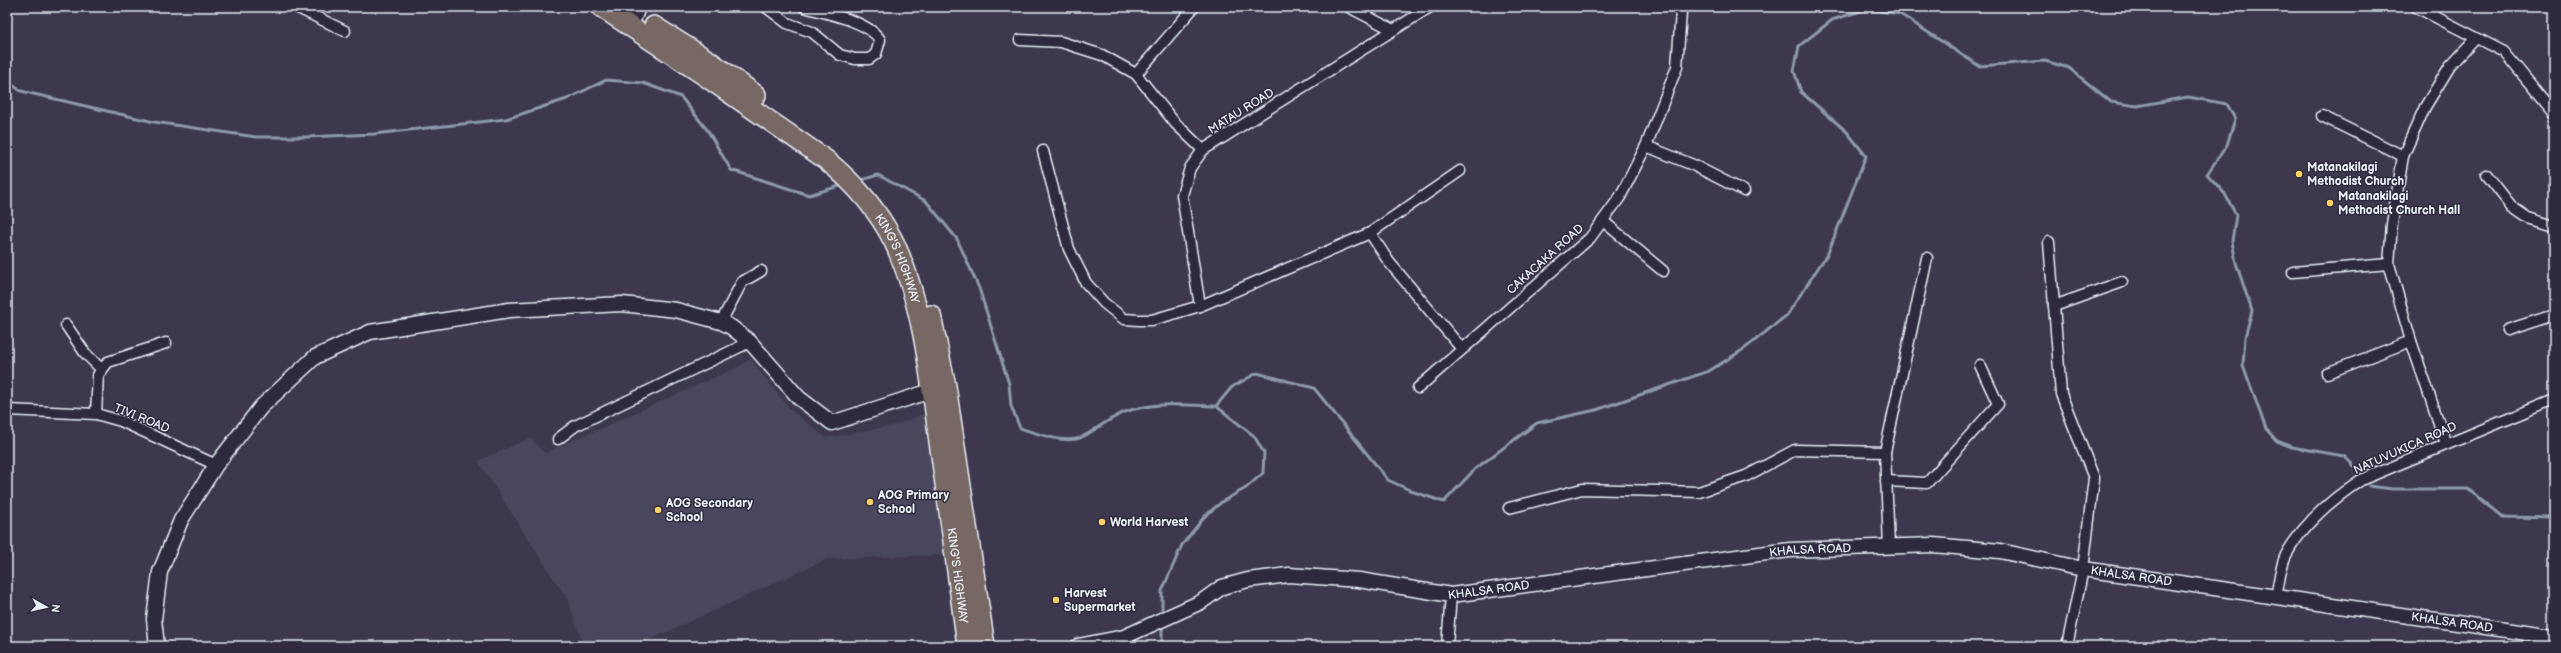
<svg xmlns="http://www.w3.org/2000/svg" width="2561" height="653" font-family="'Balsamiq Sans',sans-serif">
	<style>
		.built { fill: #4a465d }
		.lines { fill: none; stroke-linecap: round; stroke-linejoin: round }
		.stream { stroke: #8c9aac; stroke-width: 3 }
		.street-casing { stroke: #e8f1f8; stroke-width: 13 }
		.secondary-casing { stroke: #e8f1f8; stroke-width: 17 }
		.highway-casing { stroke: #e8f1f8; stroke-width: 22 }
		.street { stroke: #2f2a3d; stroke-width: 10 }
		.secondary { stroke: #2f2a3d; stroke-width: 14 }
		.highway { stroke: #776864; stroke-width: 19 }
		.poi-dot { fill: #ffd166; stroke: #2f2a3d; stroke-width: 1.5 }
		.labels { text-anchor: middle; stroke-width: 3; stroke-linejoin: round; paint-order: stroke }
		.street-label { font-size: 12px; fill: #e8f1f8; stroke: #2f2a3d }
		.poi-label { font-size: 12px; font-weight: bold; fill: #e8f1f8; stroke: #2f2a3d; text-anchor: start }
	</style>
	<rect width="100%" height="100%" fill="#3d384e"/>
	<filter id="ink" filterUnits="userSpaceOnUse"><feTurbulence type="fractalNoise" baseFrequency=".025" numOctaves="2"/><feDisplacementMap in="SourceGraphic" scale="8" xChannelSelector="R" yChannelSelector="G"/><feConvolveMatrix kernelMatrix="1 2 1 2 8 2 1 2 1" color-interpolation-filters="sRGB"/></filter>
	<g filter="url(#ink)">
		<!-- built -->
		<path class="built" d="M 750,359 L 790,409 L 826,438 L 896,425 L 925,413 L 943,555 L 827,559 L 636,646 L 584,646 L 567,599 L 478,461 L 530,438 L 545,453 L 738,367 Z"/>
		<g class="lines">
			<!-- stream -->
			<g class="stream">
				<path d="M 7,81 L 21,91 L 154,122 L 256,137 L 307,137 L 374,134 L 506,119 L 567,99 L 606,80 L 643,83 L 681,97 L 708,131 L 731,170 L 809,195 L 843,185"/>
				<path d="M 858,181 L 878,175 L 926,201 L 957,239 L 979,288 L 1009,384 L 1011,406 L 1020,428 C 1036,433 1064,444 1080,438 C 1097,430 1112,415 1131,410 C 1158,402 1188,405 1216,406 L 1232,387 L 1257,373 L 1314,388 L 1388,480 L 1414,492 L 1444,502 L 1475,469 L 1537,423 L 1596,410 L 1709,371 L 1744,349 L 1787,315 L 1828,253 L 1866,156 L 1847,132 L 1801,92 L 1794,71 L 1799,46 L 1832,20 L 1867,9 L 1900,14 L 1979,66 L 2045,61 L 2069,68 L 2111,102 L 2137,106 L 2188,97 L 2227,104 L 2235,119 L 2227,145 L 2207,174 L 2225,194 L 2236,215 L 2232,241 L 2236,263 L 2252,311 L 2245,337 L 2243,365 L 2266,429 L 2277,441 L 2292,447 L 2344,456 L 2354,466"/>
				<path d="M 2369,486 L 2392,489 L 2468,489 L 2502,517 L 2554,518"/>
				<path d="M 1162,616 L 1162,591 L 1182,545 L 1205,516 L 1223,501 L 1246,488 L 1263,473 L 1264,453 L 1254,436 L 1216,406"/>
				<path d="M 1162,624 L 1162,646"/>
			</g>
			<defs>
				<g id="street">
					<path d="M 296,7 L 345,31"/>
					<path d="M 766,7 L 787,23 L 812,32 L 840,55 L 855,59 L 869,59 L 876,54 L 880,40 C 869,21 825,13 804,7"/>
					<path d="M 1349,7 L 1393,30"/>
					<path d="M 2416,7 L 2504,52 L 2554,113"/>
					<path d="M 1020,40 L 1061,42 L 1102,55 L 1136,74 L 1175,123 L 1203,150"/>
					<path d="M 1136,74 L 1194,7"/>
					<path d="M 2322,116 L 2403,156"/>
					<path d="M 1646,146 L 1693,165 L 1744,191"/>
					<path d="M 1043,151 L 1069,249 L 1086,283 L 1104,303 L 1124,319 L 1139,320 L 1152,320 L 1200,306 L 1370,233 L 1460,171"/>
					<path d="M 2487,175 L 2512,207 L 2528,218 L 2554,226"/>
					<path d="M 1603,221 L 1663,271"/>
					<path d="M 1370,233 L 1389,262 L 1462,349"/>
					<path d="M 2049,242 L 2061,394 L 2094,478 L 2083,569 L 2067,646"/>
					<path d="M 2293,272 L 2389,264"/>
					<path d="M 1200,306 L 1182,195 L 1190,168 L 1203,150 L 1430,7"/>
					<path d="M 2054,306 L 2122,282"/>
					<path d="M 721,322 L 742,282 L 761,271"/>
					<path d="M 66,325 L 85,353 L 102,370"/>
					<path d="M 2507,330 L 2554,315"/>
					<path d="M 2327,373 L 2411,341"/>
					<path d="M 1418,388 L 1590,238 L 1620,197 L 1646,146 L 1677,67 L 1681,12 L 1679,7"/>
					<path d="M 7,410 L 96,414 L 121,421 L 216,465"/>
					<path d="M 96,414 L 98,375 L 108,362 L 166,343"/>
					<path d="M 558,439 L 575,426 L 750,342"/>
					<path d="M 2446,444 L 2411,341 L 2389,264 L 2392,224 L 2403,156 L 2425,107 L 2450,66 L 2476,38"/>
					<path d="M 1886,481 L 1927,483 L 1998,404 L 1980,365"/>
					<path d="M 1509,508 L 1582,489 L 1699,492 L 1746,476 L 1795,450 L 1885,452"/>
					<path d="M 1889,546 L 1885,452 L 1927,258"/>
					<path d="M 2276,597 C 2279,584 2280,567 2286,555 C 2303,524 2332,499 2361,480 L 2554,400"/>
					<path d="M 1447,646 L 1451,595"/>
				</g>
				<g id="secondary">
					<path d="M 631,26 L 638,7"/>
					<path d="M 157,646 L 154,619 L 160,572 L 181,520 L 216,465 L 261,407 L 315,357 L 370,332 L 509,310 L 622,304 L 676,310 L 721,322 L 731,327 L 750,342 L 799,398 L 832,423 L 940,388"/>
					<path id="s1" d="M 1078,646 L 1124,637 L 1201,602 L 1222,587 L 1248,580 L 1289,575 L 1359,580 L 1451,595 L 1790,550 L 1933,545 L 2000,551 L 2083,569 L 2554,637"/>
				</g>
				<g id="highway">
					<path id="s2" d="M 601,7 L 702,74 L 825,159 C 852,181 878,210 894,242 C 923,304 930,375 939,442 C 949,510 958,578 967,646"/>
					<path d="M 654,26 L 708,60 L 756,95"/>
					<path d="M 931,315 L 946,386 L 985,646"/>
				</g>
			</defs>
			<!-- street casing -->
			<use href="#street" class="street-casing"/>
			<!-- secondary casing -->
			<use href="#secondary" class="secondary-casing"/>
			<!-- highway casing -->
			<use href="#highway" class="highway-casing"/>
			<!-- street -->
			<use href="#street" class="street"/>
			<!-- secondary -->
			<use href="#secondary" class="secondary"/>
			<!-- highway -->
			<use href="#highway" class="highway"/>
		</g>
	</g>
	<!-- markers -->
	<g class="poi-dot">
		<circle cx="2299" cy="174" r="4"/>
		<circle cx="2330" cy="203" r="4"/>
		<circle cx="870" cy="502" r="4"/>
		<circle cx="658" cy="510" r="4"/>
		<circle cx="1102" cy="522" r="4"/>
		<circle cx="1056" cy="600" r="4"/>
	</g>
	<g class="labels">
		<!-- street labels -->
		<g class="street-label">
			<text transform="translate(1241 111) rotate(-32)" y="4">MATAU ROAD</text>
			<text dy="4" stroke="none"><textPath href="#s2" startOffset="396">KING'S HIGHWAY</textPath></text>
			<text transform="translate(1545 259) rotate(-42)" y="4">CAKACAKA ROAD</text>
			<text transform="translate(142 418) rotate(22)" y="4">TIVI ROAD</text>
			<text transform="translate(2405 448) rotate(-24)" y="4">NATUVUKICA ROAD</text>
			<text dy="4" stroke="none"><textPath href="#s1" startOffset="751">KHALSA ROAD</textPath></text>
			<text dy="4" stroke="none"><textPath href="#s2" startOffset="720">KING'S HIGHWAY</textPath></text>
			<text dy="4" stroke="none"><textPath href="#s1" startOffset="1075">KHALSA ROAD</textPath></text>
			<text dy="4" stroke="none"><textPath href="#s1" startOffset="427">KHALSA ROAD</textPath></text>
			<text dy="4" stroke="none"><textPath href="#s1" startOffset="1399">KHALSA ROAD</textPath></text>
		</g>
		<!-- poi labels -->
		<g class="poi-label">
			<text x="2307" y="171">Matanakilagi<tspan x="2307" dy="14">Methodist Church</tspan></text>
			<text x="2338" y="200">Matanakilagi<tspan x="2338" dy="14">Methodist Church Hall</tspan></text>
			<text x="878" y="499">AOG Primary<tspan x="878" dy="14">School</tspan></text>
			<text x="666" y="507">AOG Secondary<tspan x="666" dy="14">School</tspan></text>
			<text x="1110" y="526">World Harvest</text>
			<text x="1064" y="597">Harvest<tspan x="1064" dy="14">Supermarket</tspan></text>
		</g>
	</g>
	<!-- margin -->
	<rect width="2561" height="653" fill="none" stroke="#2f2a3d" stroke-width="24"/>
	<rect x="12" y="12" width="2537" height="629" fill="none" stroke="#e8f1f8" stroke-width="1.5" filter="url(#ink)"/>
	<!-- north arrow -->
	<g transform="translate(46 607) rotate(98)" stroke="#2f2a3d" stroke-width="3" paint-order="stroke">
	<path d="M0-3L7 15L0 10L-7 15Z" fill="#e8f1f8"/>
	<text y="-6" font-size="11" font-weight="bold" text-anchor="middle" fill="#e8f1f8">N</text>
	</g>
</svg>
